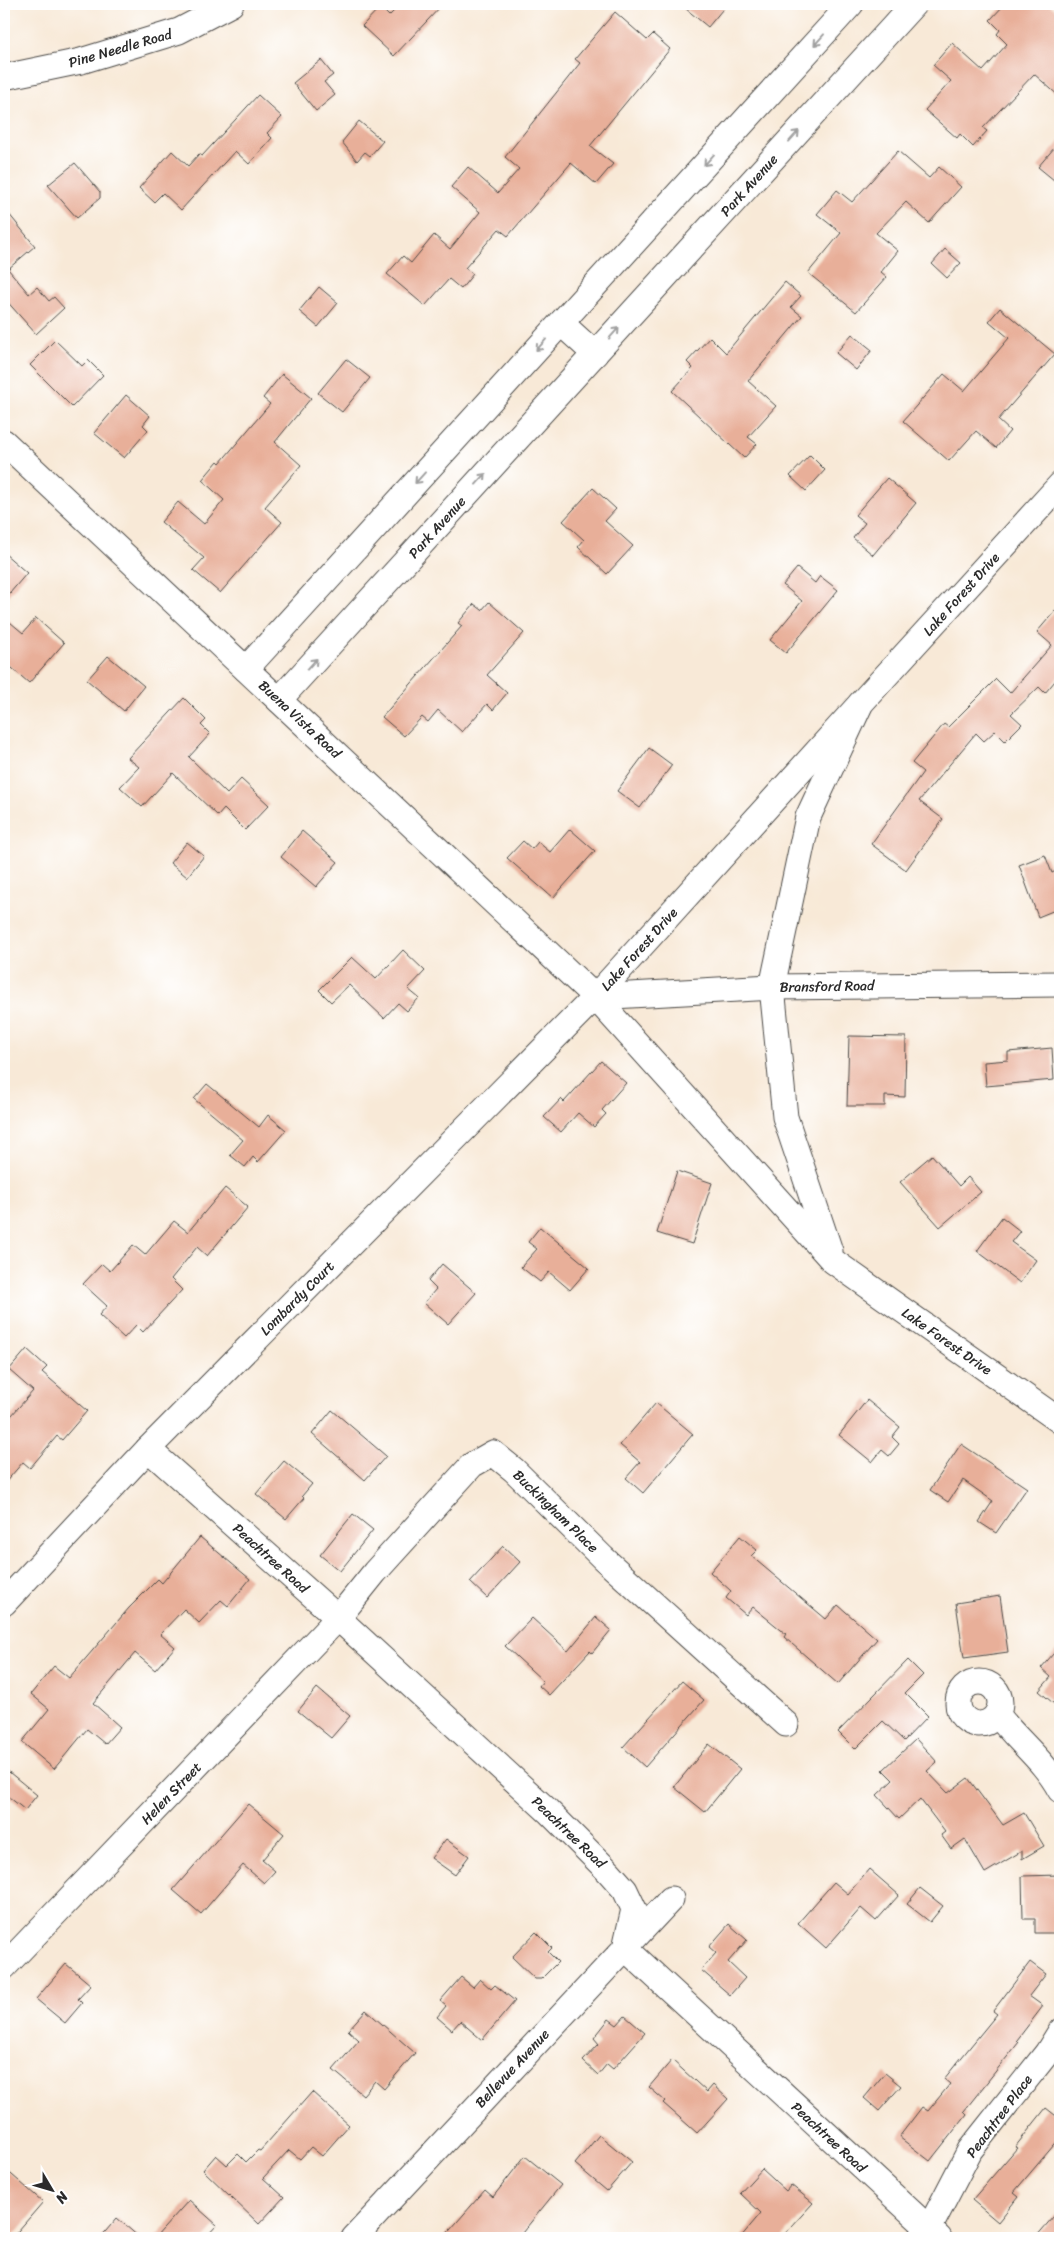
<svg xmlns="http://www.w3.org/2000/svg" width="1064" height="2242" font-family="Sriracha,sans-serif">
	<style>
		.building { fill: #e8af99 }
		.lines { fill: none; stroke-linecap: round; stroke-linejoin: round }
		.minor-casing { stroke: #4a4845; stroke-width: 27 }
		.minor { stroke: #fff; stroke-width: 25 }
		.oneway { stroke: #a0a0a0 }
		.labels { text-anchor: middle; stroke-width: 5; stroke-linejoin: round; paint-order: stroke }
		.street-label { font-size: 14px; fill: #2b2b2b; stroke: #fff }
	</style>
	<rect width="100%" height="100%" fill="#fff"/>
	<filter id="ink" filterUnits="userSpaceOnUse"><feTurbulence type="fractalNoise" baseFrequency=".02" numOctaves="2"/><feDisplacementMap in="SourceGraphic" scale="10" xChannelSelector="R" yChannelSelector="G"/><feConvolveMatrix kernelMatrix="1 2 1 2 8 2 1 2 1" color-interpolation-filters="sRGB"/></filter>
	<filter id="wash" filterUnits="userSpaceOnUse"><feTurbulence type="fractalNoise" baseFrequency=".0096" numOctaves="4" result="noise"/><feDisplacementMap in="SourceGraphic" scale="20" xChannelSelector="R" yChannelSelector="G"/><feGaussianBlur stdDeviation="1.12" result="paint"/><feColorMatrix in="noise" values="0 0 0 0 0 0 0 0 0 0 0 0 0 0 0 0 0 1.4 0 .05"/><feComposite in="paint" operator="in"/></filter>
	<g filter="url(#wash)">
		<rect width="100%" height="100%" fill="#f8e9d7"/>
		<g id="blocks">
			<!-- building -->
			<g class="building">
				<path d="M 401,4 L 443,4 L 394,56 L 362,26 L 380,7 L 389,16 Z"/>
				<path d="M 680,4 L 727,4 L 708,27 Z"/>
				<path d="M 1005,4 L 1049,4 L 1060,14 L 1060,97 L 1034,74 L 983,128 L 987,131 L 973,147 L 960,134 L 957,138 L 925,110 L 951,81 L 933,65 L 952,43 L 983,71 L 1007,44 L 997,34 L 1000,30 L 990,20 Z"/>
				<path d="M 615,12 L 647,40 L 653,34 L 670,49 L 590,146 L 613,164 L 596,184 L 571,163 L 508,236 L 499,229 L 465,268 L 473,274 L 461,289 L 449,279 L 425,306 L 387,274 L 403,256 L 411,263 L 434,235 L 450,249 L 480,212 L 451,187 L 468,167 L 498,193 L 519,169 L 505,157 L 580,63 L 575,59 Z"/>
				<path d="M 321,60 L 333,75 L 324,82 L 335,95 L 316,111 L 293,83 Z"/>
				<path d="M 258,95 L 282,117 L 267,133 L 272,138 L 249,164 L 235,151 L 181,210 L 163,193 L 154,202 L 139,188 L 172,151 L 188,166 L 199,154 L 202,156 Z"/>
				<path d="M 359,121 L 383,141 L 370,156 L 365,152 L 357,161 L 342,142 Z"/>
				<path d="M 1060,141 L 1060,185 L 1038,167 Z"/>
				<path d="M 898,151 L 929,178 L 939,167 L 961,187 L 929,223 L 906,202 L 876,233 L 898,251 L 881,272 L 887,277 L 856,312 L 808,273 L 841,233 L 817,214 L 837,190 L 852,202 Z"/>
				<path d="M 75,163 L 100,192 L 100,198 L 77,218 L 48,185 Z"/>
				<path d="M 4,208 L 35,246 L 8,269 L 29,294 L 37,287 L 49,301 L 54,297 L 64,308 L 36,334 L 4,298 Z"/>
				<path d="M 945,249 L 961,263 L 947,278 L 932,264 Z"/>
				<path d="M 785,282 L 801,296 L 791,307 L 802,316 L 748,381 L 776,406 L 748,437 L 757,444 L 744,458 L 672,391 L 693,368 L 687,362 L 710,337 L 726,353 Z"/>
				<path d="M 319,287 L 338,303 L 318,327 L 299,311 Z"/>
				<path d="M 1000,308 L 1055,354 L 998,420 L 1010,431 L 996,448 L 976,431 L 949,461 L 903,421 L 944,374 L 964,391 L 1009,338 L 989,321 Z"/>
				<path d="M 852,334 L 872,350 L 856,370 L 836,353 Z"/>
				<path d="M 55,340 L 82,366 L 88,360 L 103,375 L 72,407 L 30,365 Z"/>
				<path d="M 346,359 L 370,378 L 342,412 L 318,393 Z"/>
				<path d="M 282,374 L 311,398 L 275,442 L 301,465 L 265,507 L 282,522 L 220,593 L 193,570 L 204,558 L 161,522 L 178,502 L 204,524 L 224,500 L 202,480 L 218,461 L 220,463 L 270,404 L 263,398 Z"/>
				<path d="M 126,395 L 150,416 L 143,425 L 148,430 L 124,458 L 94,433 Z"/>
				<path d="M 810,455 L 825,470 L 806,491 L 790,476 Z"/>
				<path d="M 887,478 L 916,503 L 873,555 L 853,538 L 865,523 L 855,515 Z"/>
				<path d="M 593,488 L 616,509 L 605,521 L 633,546 L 607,574 L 578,547 L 584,540 L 563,521 Z"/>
				<path d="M 4,553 L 27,573 L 4,600 Z"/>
				<path d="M 797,568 L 815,583 L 820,576 L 838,590 L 786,653 L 770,640 L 802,601 L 783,585 Z"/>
				<path d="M 489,602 L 524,633 L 487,675 L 507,693 L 493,710 L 487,704 L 462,732 L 438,710 L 428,722 L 422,717 L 404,736 L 382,717 L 462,626 L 458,623 L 474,604 L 482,610 Z"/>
				<path d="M 1060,605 L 1060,675 L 1045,693 L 1039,687 L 1011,714 L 1022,724 L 1005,741 L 995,731 L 984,741 L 976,733 L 919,801 L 943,819 L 906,870 L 871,844 L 923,772 L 912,763 L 944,724 L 948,727 L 996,679 L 1010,693 L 1052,645 L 1037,632 Z"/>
				<path d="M 4,617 L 23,633 L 36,618 L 64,643 L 29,683 L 4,661 Z"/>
				<path d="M 108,656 L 144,686 L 124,711 L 87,680 Z"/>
				<path d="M 184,698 L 206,720 L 201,725 L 210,734 L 189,757 L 227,794 L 241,779 L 269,805 L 245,830 L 224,809 L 218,816 L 173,773 L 142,807 L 120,787 L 139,767 L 128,758 Z"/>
				<path d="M 649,748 L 672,765 L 640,808 L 617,791 Z"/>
				<path d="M 570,829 L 595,851 L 553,898 L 507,858 L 523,841 L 532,849 L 538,842 L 550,852 Z"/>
				<path d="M 302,831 L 338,862 L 316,887 L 281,857 Z"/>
				<path d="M 187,842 L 204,856 L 187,877 L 170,863 Z"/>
				<path d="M 1045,855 L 1052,873 L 1060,869 L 1060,908 L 1038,917 L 1019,865 Z"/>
				<path d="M 403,950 L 425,971 L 408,989 L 419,998 L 407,1011 L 398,1003 L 384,1018 L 349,985 L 331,1002 L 319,990 L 352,957 L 376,979 Z"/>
				<path d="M 849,1036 L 906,1037 L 905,1097 L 885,1096 L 885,1106 L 847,1106 Z"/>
				<path d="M 1052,1048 L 1054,1080 L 986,1086 L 984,1062 L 1008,1060 L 1008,1052 Z"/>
				<path d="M 601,1061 L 626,1083 L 602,1110 L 606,1114 L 594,1127 L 578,1113 L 561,1132 L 544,1117 L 561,1099 L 564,1102 Z"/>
				<path d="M 207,1084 L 259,1127 L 268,1115 L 286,1130 L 258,1162 L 253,1157 L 245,1167 L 230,1155 L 243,1140 L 194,1099 Z"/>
				<path d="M 932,1155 L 959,1186 L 968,1177 L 981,1192 L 940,1227 L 900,1182 Z"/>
				<path d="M 677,1171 L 712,1183 L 692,1244 L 657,1233 Z"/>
				<path d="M 225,1188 L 248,1207 L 207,1256 L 197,1247 L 171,1279 L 182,1290 L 143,1332 L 136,1325 L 124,1338 L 99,1315 L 107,1306 L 83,1284 L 102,1264 L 110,1271 L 133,1245 L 145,1255 L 174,1221 L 188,1232 Z"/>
				<path d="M 1002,1217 L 1020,1231 L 1011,1242 L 1036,1260 L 1020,1283 L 977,1251 Z"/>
				<path d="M 540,1227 L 589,1268 L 570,1290 L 549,1272 L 540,1282 L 521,1267 L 537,1249 L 528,1242 Z"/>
				<path d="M 442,1264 L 476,1293 L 448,1324 L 424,1303 L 436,1289 L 428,1281 Z"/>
				<path d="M 27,1349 L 47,1367 L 42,1372 L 87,1411 L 62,1440 L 57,1436 L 30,1468 L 23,1462 L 4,1484 L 4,1424 L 33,1391 L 9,1370 Z"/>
				<path d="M 867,1400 L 900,1427 L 892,1437 L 899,1444 L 889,1456 L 882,1450 L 872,1462 L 839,1435 Z"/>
				<path d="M 656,1403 L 693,1434 L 643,1493 L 626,1478 L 640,1462 L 620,1445 Z"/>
				<path d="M 332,1410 L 386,1456 L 365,1480 L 312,1434 Z"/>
				<path d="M 961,1444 L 1027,1488 L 996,1533 L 979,1522 L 993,1501 L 963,1480 L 948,1502 L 930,1490 Z"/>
				<path d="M 284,1461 L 312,1484 L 302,1496 L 304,1498 L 286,1519 L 256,1494 Z"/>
				<path d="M 353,1514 L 373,1530 L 340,1571 L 320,1555 Z"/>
				<path d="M 740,1536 L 757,1550 L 751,1556 L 826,1619 L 838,1605 L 877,1639 L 838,1684 L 784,1637 L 786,1634 L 753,1607 L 746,1615 L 726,1598 L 731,1591 L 710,1572 Z"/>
				<path d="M 200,1537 L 250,1579 L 228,1606 L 221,1600 L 199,1623 L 184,1609 L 160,1634 L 175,1647 L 155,1670 L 135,1653 L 93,1703 L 120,1727 L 105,1744 L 87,1729 L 54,1769 L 22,1742 L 49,1709 L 31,1694 L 54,1666 L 69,1678 L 129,1608 L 158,1579 L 162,1583 Z"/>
				<path d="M 503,1546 L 520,1562 L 487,1598 L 470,1582 Z"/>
				<path d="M 1000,1596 L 1008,1652 L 964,1658 L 956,1603 Z"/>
				<path d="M 596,1617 L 611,1630 L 592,1653 L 590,1651 L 549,1695 L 539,1686 L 543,1681 L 505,1646 L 532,1618 L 568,1651 Z"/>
				<path d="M 1060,1646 L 1060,1709 L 1039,1691 L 1051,1677 L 1041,1668 Z"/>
				<path d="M 908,1660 L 923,1675 L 905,1693 L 928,1716 L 904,1741 L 883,1721 L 855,1749 L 838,1732 Z"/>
				<path d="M 682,1681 L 704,1700 L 645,1767 L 623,1747 Z"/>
				<path d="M 317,1688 L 350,1716 L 331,1738 L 298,1711 Z"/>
				<path d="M 916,1739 L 937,1762 L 927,1771 L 948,1793 L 968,1778 L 1003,1825 L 1024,1813 L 1044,1846 L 1022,1859 L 1022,1851 L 985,1873 L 965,1839 L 951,1849 L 941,1835 L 945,1832 L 920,1799 L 899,1819 L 877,1795 L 893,1780 L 883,1770 Z"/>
				<path d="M 709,1744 L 740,1769 L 705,1812 L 674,1787 Z"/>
				<path d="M 4,1768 L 37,1795 L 25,1810 L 4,1793 Z"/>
				<path d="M 248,1804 L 284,1834 L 262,1860 L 275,1871 L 264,1883 L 243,1865 L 201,1914 L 173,1890 Z"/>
				<path d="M 446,1839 L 469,1856 L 455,1875 L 431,1858 Z"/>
				<path d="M 869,1869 L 899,1895 L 876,1921 L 861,1908 L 826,1948 L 798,1923 L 834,1882 L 848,1894 Z"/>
				<path d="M 1060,1875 L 1060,1933 L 1035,1933 L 1035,1919 L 1023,1919 L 1022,1876 Z"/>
				<path d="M 920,1888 L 943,1906 L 930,1922 L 907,1904 Z"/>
				<path d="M 729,1924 L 747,1940 L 728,1962 L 745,1978 L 730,1995 L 701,1970 L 716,1953 L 709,1947 Z"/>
				<path d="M 536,1932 L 552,1948 L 548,1952 L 558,1962 L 541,1979 L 535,1979 L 512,1957 Z"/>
				<path d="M 1030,1962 L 1046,1974 L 1029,1996 L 1043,2006 L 1017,2040 L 1019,2042 L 964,2111 L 967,2114 L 930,2161 L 899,2137 L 922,2107 L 928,2111 L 950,2084 L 944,2079 L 997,2014 L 993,2011 Z"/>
				<path d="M 66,1964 L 91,1985 L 78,1999 L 82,2003 L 65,2023 L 36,1999 Z"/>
				<path d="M 461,1977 L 473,1987 L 480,1979 L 491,1989 L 495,1985 L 515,2001 L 482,2040 L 460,2021 L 452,2030 L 437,2017 L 446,2006 L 440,2001 Z"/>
				<path d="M 366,2010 L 415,2053 L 384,2089 L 375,2081 L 363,2095 L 333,2070 L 359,2040 L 348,2030 Z"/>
				<path d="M 625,2016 L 645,2033 L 613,2069 L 607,2064 L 598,2075 L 583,2061 L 599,2044 L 594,2038 L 609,2019 L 617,2025 Z"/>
				<path d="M 672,2060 L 707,2092 L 713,2085 L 728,2099 L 697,2133 L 663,2103 L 665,2101 L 649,2087 Z"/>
				<path d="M 885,2073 L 901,2086 L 879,2111 L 864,2098 Z"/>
				<path d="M 312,2092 L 349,2125 L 322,2156 L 311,2147 L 300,2159 L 289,2150 L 263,2178 L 284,2197 L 259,2224 L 203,2170 L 216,2155 L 227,2165 L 238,2154 L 246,2162 L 258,2150 L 260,2151 Z"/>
				<path d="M 1046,2108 L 1060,2119 L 1060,2138 L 1014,2192 L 1019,2196 L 998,2222 L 972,2200 L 1017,2148 L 1015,2147 Z"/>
				<path d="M 599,2135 L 632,2162 L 607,2191 L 575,2164 Z"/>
				<path d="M 525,2156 L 561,2185 L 518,2238 L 443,2238 L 485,2190 L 493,2197 Z"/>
				<path d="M 4,2168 L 43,2202 L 12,2238 L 4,2238 Z"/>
				<path d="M 762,2169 L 786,2191 L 791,2185 L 813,2203 L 781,2238 L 740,2238 L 761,2213 L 740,2193 Z"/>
				<path d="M 189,2200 L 217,2225 L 205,2238 L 155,2238 Z"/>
				<path d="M 1060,2209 L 1060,2238 L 1035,2238 Z"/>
				<path d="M 117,2218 L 140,2238 L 100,2238 Z"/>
			</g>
		</g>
	</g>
	<g filter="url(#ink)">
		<use href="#blocks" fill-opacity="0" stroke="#4a4845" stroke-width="1"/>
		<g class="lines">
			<defs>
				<g id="minor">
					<path d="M 4,77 L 81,61 L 179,31 L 231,4"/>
					<path d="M 561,323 L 595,354"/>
					<path d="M 4,442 L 595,997 L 833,1261 L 1060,1421"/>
					<path d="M 246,669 L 851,4"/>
					<path d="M 279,700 L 914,4"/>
					<path d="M 595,997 L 772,987 L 1060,984"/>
					<path d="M 830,1251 L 785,1117 L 772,987 L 808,817 L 861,703 L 1060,485"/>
					<path d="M 148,1449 L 338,1618 L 548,1811 L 609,1872 L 625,1890 L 634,1909 L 625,1948 L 939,2238"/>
					<path d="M 4,1603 L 148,1449 L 595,997 L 861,703"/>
					<circle cx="979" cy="1703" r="21"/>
					<path d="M 997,1714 C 1017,1741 1044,1760 1060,1790"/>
					<path d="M 4,1967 L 338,1618 L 375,1572 L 472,1465 L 493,1453 L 514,1470 L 603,1558 L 786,1724"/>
					<path d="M 354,2238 L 671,1899"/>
					<path d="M 921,2238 L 929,2229 L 970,2150 L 1047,2053 L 1060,2032"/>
				</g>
			</defs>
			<!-- minor casing -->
			<use href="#minor" class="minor-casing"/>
			<!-- minor -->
			<use href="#minor" class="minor"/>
		</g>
		<!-- one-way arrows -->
		<defs><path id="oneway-shaft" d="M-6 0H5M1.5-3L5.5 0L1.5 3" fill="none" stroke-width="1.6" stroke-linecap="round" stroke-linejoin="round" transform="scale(1.25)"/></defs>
		<g class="oneway">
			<use href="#oneway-shaft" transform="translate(819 40) rotate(132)"/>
			<use href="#oneway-shaft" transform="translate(794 136) rotate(-48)"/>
			<use href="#oneway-shaft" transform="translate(709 160) rotate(132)"/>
			<use href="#oneway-shaft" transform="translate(614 333) rotate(-48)"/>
			<use href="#oneway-shaft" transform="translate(541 345) rotate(132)"/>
			<use href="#oneway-shaft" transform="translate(420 478) rotate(132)"/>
			<use href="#oneway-shaft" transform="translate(481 479) rotate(-48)"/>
			<use href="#oneway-shaft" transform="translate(312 664) rotate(-48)"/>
		</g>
	</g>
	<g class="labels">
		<!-- street labels -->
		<g class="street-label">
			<text transform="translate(120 48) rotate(-16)" y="5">Pine Needle Road</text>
			<text transform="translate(749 185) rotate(-48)" y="5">Park Avenue</text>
			<text transform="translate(437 527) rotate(-48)" y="5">Park Avenue</text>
			<text transform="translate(961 594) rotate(-48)" y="5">Lake Forest Drive</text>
			<text transform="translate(300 719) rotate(43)" y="5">Buena Vista Road</text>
			<text transform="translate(639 949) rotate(-48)" y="5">Lake Forest Drive</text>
			<text transform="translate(827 986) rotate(-1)" y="5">Bransford Road</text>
			<text transform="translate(297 1298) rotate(-45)" y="5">Lombardy Court</text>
			<text transform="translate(947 1341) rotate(35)" y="5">Lake Forest Drive</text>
			<text transform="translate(556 1511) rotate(44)" y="5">Buckingham Place</text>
			<text transform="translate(271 1558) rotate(42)" y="5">Peachtree Road</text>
			<text transform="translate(171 1793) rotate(-46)" y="5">Helen Street</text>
			<text transform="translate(569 1832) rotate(44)" y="5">Peachtree Road</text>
			<text transform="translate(512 2068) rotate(-47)" y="5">Bellevue Avenue</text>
			<text transform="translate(999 2116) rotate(-53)" y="5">Peachtree Place</text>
			<text transform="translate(829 2137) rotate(43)" y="5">Peachtree Road</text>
		</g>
	</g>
	<!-- margin -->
	<rect width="1064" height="2242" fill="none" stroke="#fff" stroke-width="20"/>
	<!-- north arrow -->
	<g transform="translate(52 2190) rotate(128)" stroke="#ffffff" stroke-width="4" paint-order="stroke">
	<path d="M0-4L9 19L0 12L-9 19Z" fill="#2b2b2b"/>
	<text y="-8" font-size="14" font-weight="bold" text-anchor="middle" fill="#2b2b2b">N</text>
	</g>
</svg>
